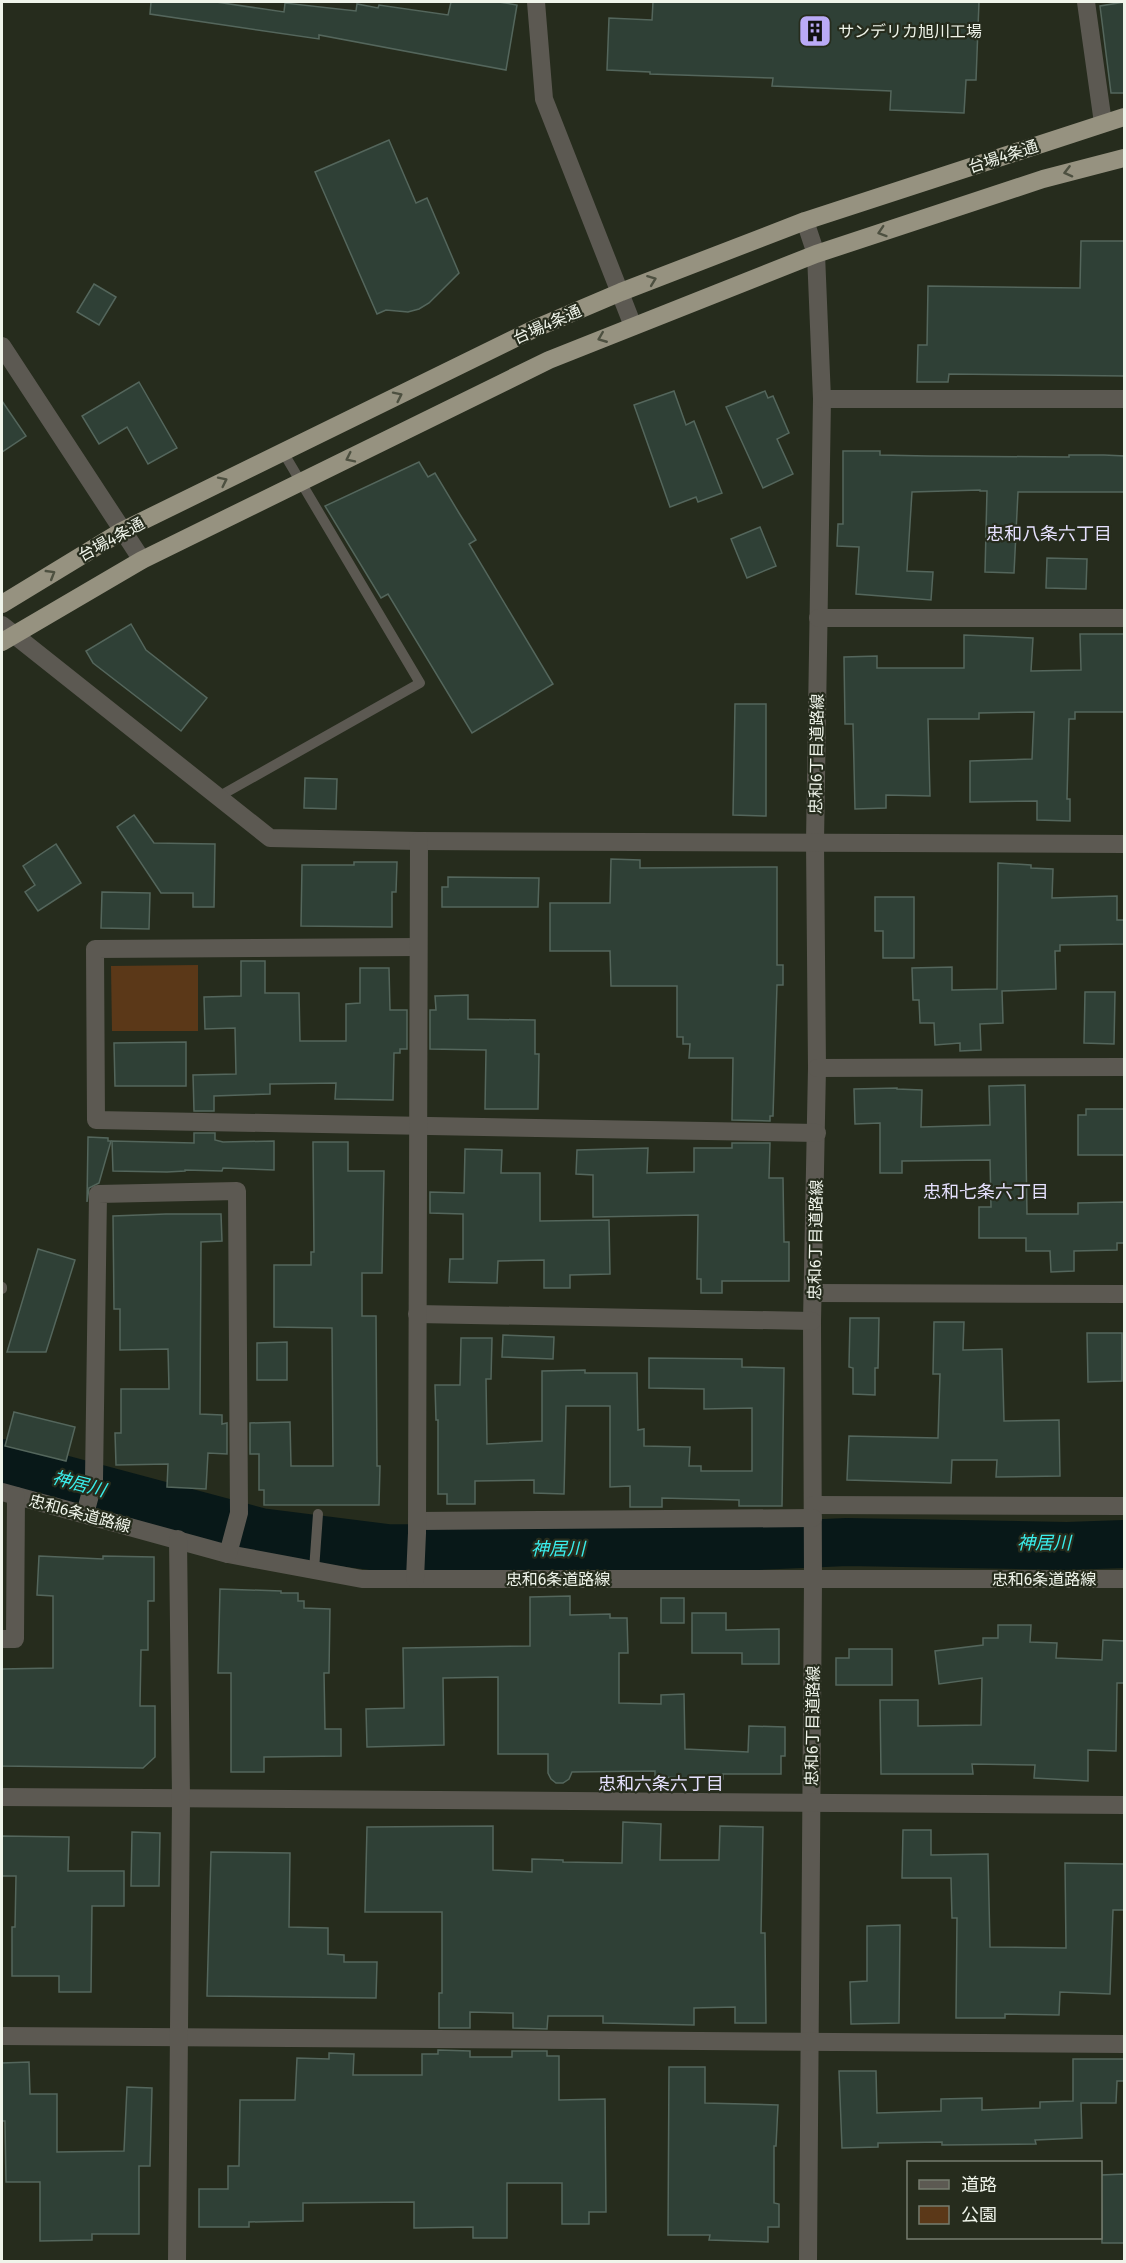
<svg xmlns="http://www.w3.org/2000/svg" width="1126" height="2263" font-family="'Fira Sans','Noto Sans JP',sans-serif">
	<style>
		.green { fill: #5b3818 }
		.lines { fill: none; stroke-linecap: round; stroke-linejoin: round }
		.river { stroke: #081818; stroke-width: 48 }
		.building { fill: #2f4036; stroke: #54665c; stroke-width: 1.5 }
		.service { stroke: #5c5952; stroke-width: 10 }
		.minor { stroke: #5c5952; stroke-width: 18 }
		.trunk { stroke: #969280; stroke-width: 18 }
		.oneway { stroke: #4d5040 }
		.labels { text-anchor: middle; stroke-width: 4.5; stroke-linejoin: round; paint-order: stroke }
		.poi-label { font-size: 16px; fill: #eff4ea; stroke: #262c1d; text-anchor: start }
		.street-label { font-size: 16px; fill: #eff4ea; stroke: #262c1d }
		.neighbourhood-label { font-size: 18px; fill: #e5e0fd; stroke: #262c1d }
		.water-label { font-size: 18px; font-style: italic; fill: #39eeec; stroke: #262c1d }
	</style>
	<rect width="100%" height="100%" fill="#262c1d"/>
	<!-- green -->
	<path class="green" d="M 198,965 L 198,1031 L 112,1031 L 111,966 Z"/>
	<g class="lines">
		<!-- river -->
		<path class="river" d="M 2,1463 L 260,1532 L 387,1548 L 667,1550 L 847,1542 L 1067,1546 L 1124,1544"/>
	</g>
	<!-- building -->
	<g class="building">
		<path d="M 151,2 L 216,2 L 284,12 L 285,3 L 356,11 L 357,4 L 378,8 L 379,5 L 448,15 L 451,2 L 499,2 L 517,5 L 506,70 L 319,35 L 319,39 L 150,14 Z"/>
		<path d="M 653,2 L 979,2 L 976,80 L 966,80 L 964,113 L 890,110 L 891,91 L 772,86 L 773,78 L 650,74 L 650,72 L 607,70 L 609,18 L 652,20 Z"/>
		<path d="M 1125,2 L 1125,93 L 1111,93 L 1100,6 Z"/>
		<path d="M 389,140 L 416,203 L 427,198 L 459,273 L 429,303 L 419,309 L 408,312 L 386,310 L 377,314 L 315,172 Z"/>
		<path d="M 1081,241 L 1125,241 L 1125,376 L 949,374 L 948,382 L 917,382 L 918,345 L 927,345 L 928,286 L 1080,288 Z"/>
		<path d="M 94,284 L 116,297 L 99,325 L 77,312 Z"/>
		<path d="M 139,382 L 177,448 L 148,464 L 127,427 L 99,444 L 82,416 Z"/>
		<path d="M 674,391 L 686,425 L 694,421 L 722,493 L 698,502 L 696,497 L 670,507 L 634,405 Z"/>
		<path d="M 765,391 L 768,398 L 773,396 L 789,433 L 777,439 L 793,474 L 763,488 L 726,407 Z"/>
		<path d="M 2,401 L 26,436 L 2,452 Z"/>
		<path d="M 843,451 L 880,451 L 880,455 L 928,456 L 1069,457 L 1069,455 L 1104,455 L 1125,456 L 1125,492 L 1018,492 L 1014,573 L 985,572 L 987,491 L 980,491 L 980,490 L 912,492 L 907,571 L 933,572 L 931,600 L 856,594 L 859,547 L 837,546 L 838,524 L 843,524 Z"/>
		<path d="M 419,462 L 428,477 L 435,473 L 459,513 L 476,540 L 469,544 L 553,684 L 472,733 L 388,594 L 381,598 L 325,506 Z"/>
		<path d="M 760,527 L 776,566 L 747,578 L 731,539 Z"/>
		<path d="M 1047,558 L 1087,559 L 1086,589 L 1046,588 Z"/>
		<path d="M 131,624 L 146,650 L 207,698 L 181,731 L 93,663 L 86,651 Z"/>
		<path d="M 1080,634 L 1124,634 L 1125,712 L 1075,712 L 1075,719 L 1069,719 L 1067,799 L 1070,799 L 1070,821 L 1037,820 L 1037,801 L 970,802 L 970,761 L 1032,759 L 1034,712 L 979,713 L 979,719 L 928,719 L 930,796 L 886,795 L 886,808 L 855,809 L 853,724 L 845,724 L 844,657 L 877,656 L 877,668 L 964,668 L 964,635 L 1033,638 L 1031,671 L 1081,670 Z"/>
		<path d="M 735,704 L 766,704 L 766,816 L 733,815 Z"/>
		<path d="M 305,778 L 337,779 L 336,809 L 304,808 Z"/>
		<path d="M 134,815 L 154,843 L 215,844 L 214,907 L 193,907 L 193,893 L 161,893 L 117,827 Z"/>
		<path d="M 56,844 L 81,883 L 38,911 L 25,892 L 35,885 L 23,866 Z"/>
		<path d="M 611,859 L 640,860 L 640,868 L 777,867 L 777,965 L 783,965 L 783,985 L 777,985 L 773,1116 L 770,1116 L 770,1121 L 732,1120 L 733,1058 L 689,1058 L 690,1044 L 683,1044 L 683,1037 L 677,1037 L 677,986 L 611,986 L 610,951 L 550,951 L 550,903 L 610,903 Z"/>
		<path d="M 354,862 L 397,862 L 396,892 L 392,892 L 392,927 L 301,926 L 302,865 L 354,865 Z"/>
		<path d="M 998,863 L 1031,865 L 1031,868 L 1053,869 L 1052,898 L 1117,896 L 1117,920 L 1125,920 L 1125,944 L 1060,945 L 1060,951 L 1055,951 L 1056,989 L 1002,991 L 1003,1023 L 980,1024 L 981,1050 L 960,1051 L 960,1043 L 935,1045 L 934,1023 L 920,1023 L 919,1000 L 913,1000 L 912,968 L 952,967 L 952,990 L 997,989 Z"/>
		<path d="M 448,877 L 539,878 L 538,907 L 442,907 L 442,887 L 448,887 Z"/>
		<path d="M 102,892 L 150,893 L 149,929 L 101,928 Z"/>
		<path d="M 875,897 L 914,897 L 914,958 L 883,958 L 883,931 L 875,931 Z"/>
		<path d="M 241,961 L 265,961 L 265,993 L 299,993 L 300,1041 L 346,1041 L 346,1004 L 360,1003 L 360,968 L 389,968 L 390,1010 L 407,1010 L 407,1049 L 400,1049 L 400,1053 L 394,1053 L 393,1100 L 335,1099 L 336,1083 L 270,1084 L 270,1094 L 214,1096 L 214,1111 L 194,1111 L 193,1075 L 236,1074 L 235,1028 L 205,1029 L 204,997 L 241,996 Z"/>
		<path d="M 1085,992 L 1115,992 L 1114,1044 L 1084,1043 Z"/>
		<path d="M 468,995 L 468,1019 L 535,1020 L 535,1054 L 539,1054 L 538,1109 L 485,1109 L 486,1050 L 430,1049 L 430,1010 L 436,1010 L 435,996 Z"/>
		<path d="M 186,1042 L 186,1086 L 115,1086 L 114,1043 Z"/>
		<path d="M 1025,1085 L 1027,1214 L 1078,1214 L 1078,1203 L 1125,1202 L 1125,1243 L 1117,1243 L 1117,1250 L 1074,1251 L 1074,1271 L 1051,1272 L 1050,1251 L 1026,1251 L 1026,1238 L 979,1238 L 979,1207 L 991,1207 L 990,1160 L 902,1161 L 902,1173 L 880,1173 L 880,1123 L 855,1124 L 854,1089 L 897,1088 L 897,1089 L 922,1090 L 921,1127 L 990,1125 L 989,1086 Z"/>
		<path d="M 1086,1109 L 1125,1109 L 1125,1155 L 1078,1155 L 1078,1115 L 1086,1115 Z"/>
		<path d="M 194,1133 L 215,1133 L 215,1140 L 223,1142 L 274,1141 L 274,1170 L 223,1168 L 222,1171 L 185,1170 L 185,1171 L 167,1172 L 113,1171 L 112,1141 L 194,1143 Z"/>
		<path d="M 88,1137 L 108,1138 L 108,1141 L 111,1141 L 99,1183 L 89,1188 L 87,1202 Z"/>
		<path d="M 313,1142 L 348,1142 L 348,1171 L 384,1171 L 382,1273 L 362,1273 L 362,1316 L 376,1316 L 377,1466 L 380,1466 L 379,1505 L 264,1505 L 264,1490 L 259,1490 L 259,1454 L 250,1454 L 250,1423 L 290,1422 L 291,1466 L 333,1466 L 332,1328 L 274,1327 L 274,1265 L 311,1265 L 311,1252 L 314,1252 Z"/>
		<path d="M 732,1143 L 770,1143 L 769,1178 L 783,1178 L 784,1242 L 789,1242 L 789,1281 L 722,1281 L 722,1293 L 701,1293 L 701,1279 L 697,1279 L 698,1215 L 593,1217 L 593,1175 L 576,1174 L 577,1150 L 648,1148 L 647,1173 L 694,1172 L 694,1148 L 732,1148 Z"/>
		<path d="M 465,1149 L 502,1150 L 501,1173 L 540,1173 L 540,1221 L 609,1220 L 610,1274 L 570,1275 L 570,1288 L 544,1288 L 544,1260 L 498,1261 L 497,1283 L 449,1282 L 450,1259 L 463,1259 L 463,1214 L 430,1213 L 430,1192 L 464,1193 Z"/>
		<path d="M 166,1214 L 221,1214 L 222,1241 L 201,1242 L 200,1414 L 222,1415 L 222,1424 L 227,1423 L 227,1454 L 208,1453 L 206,1489 L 167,1487 L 168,1464 L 116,1465 L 115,1433 L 121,1433 L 121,1389 L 169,1389 L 168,1349 L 120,1350 L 120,1309 L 114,1309 L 113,1216 Z"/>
		<path d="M 38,1249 L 75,1260 L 46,1352 L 7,1352 Z"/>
		<path d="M 850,1318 L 879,1318 L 878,1368 L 875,1368 L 875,1395 L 853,1394 L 853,1368 L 849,1367 Z"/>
		<path d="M 934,1322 L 964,1322 L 963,1350 L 1002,1349 L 1004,1421 L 1059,1420 L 1060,1476 L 996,1477 L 997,1460 L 952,1460 L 951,1483 L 847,1480 L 849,1436 L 938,1438 L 940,1374 L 933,1374 Z"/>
		<path d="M 1087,1333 L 1122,1333 L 1122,1381 L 1088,1382 Z"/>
		<path d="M 503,1335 L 554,1337 L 553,1359 L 502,1357 Z"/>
		<path d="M 461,1338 L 492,1338 L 491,1379 L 486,1379 L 487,1444 L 542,1441 L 542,1371 L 585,1370 L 585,1373 L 637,1373 L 638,1430 L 644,1429 L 644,1446 L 690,1447 L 689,1466 L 701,1466 L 701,1471 L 752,1471 L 752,1408 L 704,1409 L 704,1389 L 649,1388 L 649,1358 L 742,1359 L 742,1367 L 784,1368 L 782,1506 L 739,1506 L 739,1500 L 662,1498 L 662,1507 L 630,1507 L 630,1486 L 610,1487 L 610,1406 L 566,1406 L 564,1494 L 534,1493 L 534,1480 L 475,1481 L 475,1504 L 447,1504 L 447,1494 L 438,1494 L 438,1420 L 436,1420 L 435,1385 L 460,1385 Z"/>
		<path d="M 287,1342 L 287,1380 L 257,1380 L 257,1343 Z"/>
		<path d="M 14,1412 L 75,1427 L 66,1461 L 5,1446 Z"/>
		<path d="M 39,1556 L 103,1559 L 103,1556 L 154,1557 L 154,1601 L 148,1601 L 148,1650 L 141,1650 L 140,1706 L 155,1706 L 155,1757 L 143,1768 L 2,1766 L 2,1669 L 53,1668 L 53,1596 L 37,1595 Z"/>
		<path d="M 220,1589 L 281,1591 L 281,1593 L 298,1593 L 298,1601 L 304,1601 L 304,1608 L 330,1609 L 329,1673 L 324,1673 L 325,1729 L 341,1729 L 341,1756 L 264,1757 L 264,1772 L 231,1772 L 231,1673 L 218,1673 Z"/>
		<path d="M 570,1596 L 570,1615 L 610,1614 L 610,1618 L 627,1618 L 628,1653 L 619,1653 L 619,1703 L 661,1704 L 661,1695 L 684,1694 L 685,1749 L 748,1752 L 749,1726 L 785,1727 L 785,1756 L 781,1756 L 781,1774 L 723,1774 L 723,1779 L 655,1777 L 655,1771 L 572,1772 L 569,1779 L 563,1783 L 556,1783 L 551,1779 L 548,1773 L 548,1754 L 498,1754 L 498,1677 L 443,1678 L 444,1745 L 367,1747 L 366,1709 L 404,1708 L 403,1648 L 530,1646 L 530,1597 Z"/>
		<rect x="661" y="1598" width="23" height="25"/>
		<path d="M 692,1613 L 726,1613 L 726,1630 L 779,1629 L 779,1664 L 742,1664 L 742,1653 L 692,1653 Z"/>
		<path d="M 998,1625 L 1031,1625 L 1030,1642 L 1057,1643 L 1056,1658 L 1102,1660 L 1103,1640 L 1125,1641 L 1125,1683 L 1117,1683 L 1116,1751 L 1088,1750 L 1088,1781 L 1034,1778 L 1035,1765 L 972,1764 L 973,1774 L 881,1774 L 880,1700 L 918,1700 L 918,1726 L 981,1725 L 982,1678 L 939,1684 L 935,1651 L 983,1645 L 983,1638 L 998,1638 Z"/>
		<path d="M 849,1649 L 892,1649 L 892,1685 L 836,1685 L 836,1658 L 849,1658 Z"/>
		<path d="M 623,1822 L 661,1824 L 660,1860 L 719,1860 L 720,1826 L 763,1827 L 761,1933 L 765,1933 L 766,2023 L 735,2023 L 735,2007 L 694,2008 L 694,2025 L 603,2023 L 603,2016 L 548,2016 L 547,2029 L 513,2028 L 513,2013 L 470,2012 L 470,2028 L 439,2028 L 439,1993 L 442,1993 L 442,1912 L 365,1912 L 367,1827 L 493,1826 L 493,1870 L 532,1872 L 532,1859 L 563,1860 L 563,1862 L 622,1863 Z"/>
		<path d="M 903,1830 L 931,1830 L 931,1855 L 988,1854 L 990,1947 L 1066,1948 L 1065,1863 L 1125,1864 L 1125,1910 L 1113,1910 L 1110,1994 L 1060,1992 L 1059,2015 L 1005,2014 L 1005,2018 L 956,2018 L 957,1918 L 952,1918 L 951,1878 L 902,1878 Z"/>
		<path d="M 132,1832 L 160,1833 L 159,1886 L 131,1886 Z"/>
		<path d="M 2,1836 L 69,1837 L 68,1871 L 124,1871 L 124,1906 L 92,1906 L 91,1992 L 59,1992 L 59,1976 L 12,1976 L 12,1927 L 15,1927 L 16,1876 L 2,1876 Z"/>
		<path d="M 211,1852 L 290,1853 L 289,1927 L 328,1928 L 328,1954 L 344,1955 L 344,1962 L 377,1962 L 376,1998 L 207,1996 Z"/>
		<path d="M 900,1925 L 899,2023 L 851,2024 L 850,1982 L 867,1981 L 867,1926 Z"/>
		<path d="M 438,2050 L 470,2051 L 470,2057 L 512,2057 L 512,2051 L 547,2051 L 547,2056 L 559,2056 L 559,2100 L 605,2099 L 606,2212 L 589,2212 L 589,2224 L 562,2224 L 562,2183 L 507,2183 L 507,2238 L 473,2238 L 473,2227 L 414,2228 L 414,2202 L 303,2203 L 303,2221 L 249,2222 L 249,2227 L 199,2227 L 199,2189 L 228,2189 L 228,2166 L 239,2166 L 240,2100 L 295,2100 L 297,2058 L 329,2059 L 329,2053 L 354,2054 L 353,2075 L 422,2075 L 422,2054 L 438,2054 Z"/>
		<path d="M 1073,2059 L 1125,2059 L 1125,2081 L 1117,2081 L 1116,2103 L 1081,2103 L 1082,2138 L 1035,2140 L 1036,2144 L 942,2145 L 942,2142 L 878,2143 L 878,2147 L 842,2148 L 839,2071 L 876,2071 L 877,2113 L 941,2111 L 941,2099 L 982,2098 L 982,2110 L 1040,2108 L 1040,2102 L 1073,2101 Z"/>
		<path d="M 29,2062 L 30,2094 L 57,2094 L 57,2152 L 124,2151 L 127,2087 L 152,2088 L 150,2166 L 139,2166 L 139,2234 L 92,2234 L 92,2240 L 40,2241 L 40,2182 L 6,2182 L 5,2121 L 2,2121 L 2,2063 Z"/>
		<path d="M 669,2067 L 705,2067 L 705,2103 L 778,2105 L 776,2146 L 774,2146 L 774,2203 L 779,2204 L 779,2227 L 768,2227 L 768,2242 L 709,2240 L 710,2235 L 668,2235 Z"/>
		<path d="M 1125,2174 L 1125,2243 L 1102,2243 L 1101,2175 Z"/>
	</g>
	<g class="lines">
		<!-- service -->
		<g class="service">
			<path d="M 218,797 L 420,683 L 283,452"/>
			<path d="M 2,1287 L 2,1289"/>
			<path d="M 314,1570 L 318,1514"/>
		</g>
		<!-- minor -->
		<g class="minor">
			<path d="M 536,2 L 544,99 L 633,326"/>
			<path d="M 1086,2 L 1103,123"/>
			<path d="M 805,221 L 816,254 L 822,399 L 815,842 L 817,1068 L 812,1321 L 813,1579 L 808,2262"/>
			<path d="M 2,346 L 142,560"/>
			<path d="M 822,399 L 1124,399"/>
			<path d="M 818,618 L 1124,618"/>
			<path d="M 2,625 L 270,838 L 419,841 L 1124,844"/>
			<path d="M 418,947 L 95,949 L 96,1120 L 817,1133"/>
			<path d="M 817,1068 L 1124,1067"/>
			<path d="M 814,1293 L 1124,1294"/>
			<path d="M 417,1314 L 812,1321"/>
			<path d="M 2,1492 L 228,1554 L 362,1579 L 1124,1579"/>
			<path d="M 813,1505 L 1124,1506"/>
			<path d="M 85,1514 L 94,1480 L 98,1194 L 237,1191 L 239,1513 L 228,1554"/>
			<path d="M 417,1521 L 813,1518"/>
			<path d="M 415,1579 L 417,1533 L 419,841"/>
			<path d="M 2,1639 L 15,1639 L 16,1496"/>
			<path d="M 2,1797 L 1124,1805"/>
			<path d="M 2,2036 L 1124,2044"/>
			<path d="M 177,2262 L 181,1798 L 178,1539"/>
		</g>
		<!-- trunk -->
		<g class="trunk">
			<path d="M 2,604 L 122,531 L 534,329 L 621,292 L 805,221 L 1124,117"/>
			<path d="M 2,642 L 142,560 L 549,360 L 816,254 L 1043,179 L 1124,158"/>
		</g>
	</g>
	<!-- one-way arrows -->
	<defs><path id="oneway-chevron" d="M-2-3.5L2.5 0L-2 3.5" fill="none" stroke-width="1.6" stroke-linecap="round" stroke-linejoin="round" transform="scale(1.5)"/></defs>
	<g class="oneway">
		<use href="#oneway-chevron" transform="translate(1068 172) rotate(166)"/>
		<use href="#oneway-chevron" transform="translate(882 232) rotate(162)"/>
		<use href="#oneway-chevron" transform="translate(652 280) rotate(-21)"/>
		<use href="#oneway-chevron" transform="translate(602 338) rotate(158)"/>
		<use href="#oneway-chevron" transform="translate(398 396) rotate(-26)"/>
		<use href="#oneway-chevron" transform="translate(350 458) rotate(154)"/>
		<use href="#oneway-chevron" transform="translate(223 481) rotate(-26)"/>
		<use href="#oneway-chevron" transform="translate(51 574) rotate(-31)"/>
	</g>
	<!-- icons -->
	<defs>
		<symbol id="building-square" viewBox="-11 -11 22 22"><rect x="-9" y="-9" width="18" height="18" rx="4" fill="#baaaf6" stroke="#262c1d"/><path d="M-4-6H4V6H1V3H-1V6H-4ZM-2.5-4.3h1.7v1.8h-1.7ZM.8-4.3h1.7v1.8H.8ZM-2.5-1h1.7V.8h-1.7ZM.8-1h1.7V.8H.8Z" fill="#111"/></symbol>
	</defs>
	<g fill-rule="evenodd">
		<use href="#building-square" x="796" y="12" width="38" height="38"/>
	</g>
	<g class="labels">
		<!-- poi labels -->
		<g class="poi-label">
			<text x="838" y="37">サンデリカ旭川工場</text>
		</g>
		<!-- street labels -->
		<g class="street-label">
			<text transform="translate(1003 156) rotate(-18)" y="6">台場4条通</text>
			<text transform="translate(547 324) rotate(-24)" y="6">台場4条通</text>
			<text transform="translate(111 539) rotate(-29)" y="6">台場4条通</text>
			<text transform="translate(816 754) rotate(-89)" y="6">忠和6丁目道路線</text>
			<text transform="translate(815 1240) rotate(-89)" y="6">忠和6丁目道路線</text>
			<text transform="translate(80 1513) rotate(15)" y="6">忠和6条道路線</text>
			<text x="558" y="1585">忠和6条道路線</text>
			<text x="1044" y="1585">忠和6条道路線</text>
			<text transform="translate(812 1726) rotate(-89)" y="6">忠和6丁目道路線</text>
		</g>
		<!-- neighbourhood labels -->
		<g class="neighbourhood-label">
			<text x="1049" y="540">忠和八条六丁目</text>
			<text x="986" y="1198">忠和七条六丁目</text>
			<text x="661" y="1790">忠和六条六丁目</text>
		</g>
		<!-- water labels -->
		<g class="water-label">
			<text transform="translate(79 1484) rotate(15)" y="6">神居川</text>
			<text x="1044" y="1549">神居川</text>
			<text x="558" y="1555">神居川</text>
		</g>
	</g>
	<!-- border -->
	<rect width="1126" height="2263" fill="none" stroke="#eff4ea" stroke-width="6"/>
	<!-- legend -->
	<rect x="907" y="2161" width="195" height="78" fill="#262c1d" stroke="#767c6f" stroke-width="1.5"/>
	<rect x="919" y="2180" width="30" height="9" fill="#5c5952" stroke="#767c6f" stroke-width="1.5"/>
	<text x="961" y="2191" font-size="18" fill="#eff4ea">道路</text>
	<rect x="919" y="2206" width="30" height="18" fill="#5b3818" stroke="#767c6f" stroke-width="1.5"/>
	<text x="961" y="2221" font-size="18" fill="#eff4ea">公園</text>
</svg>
